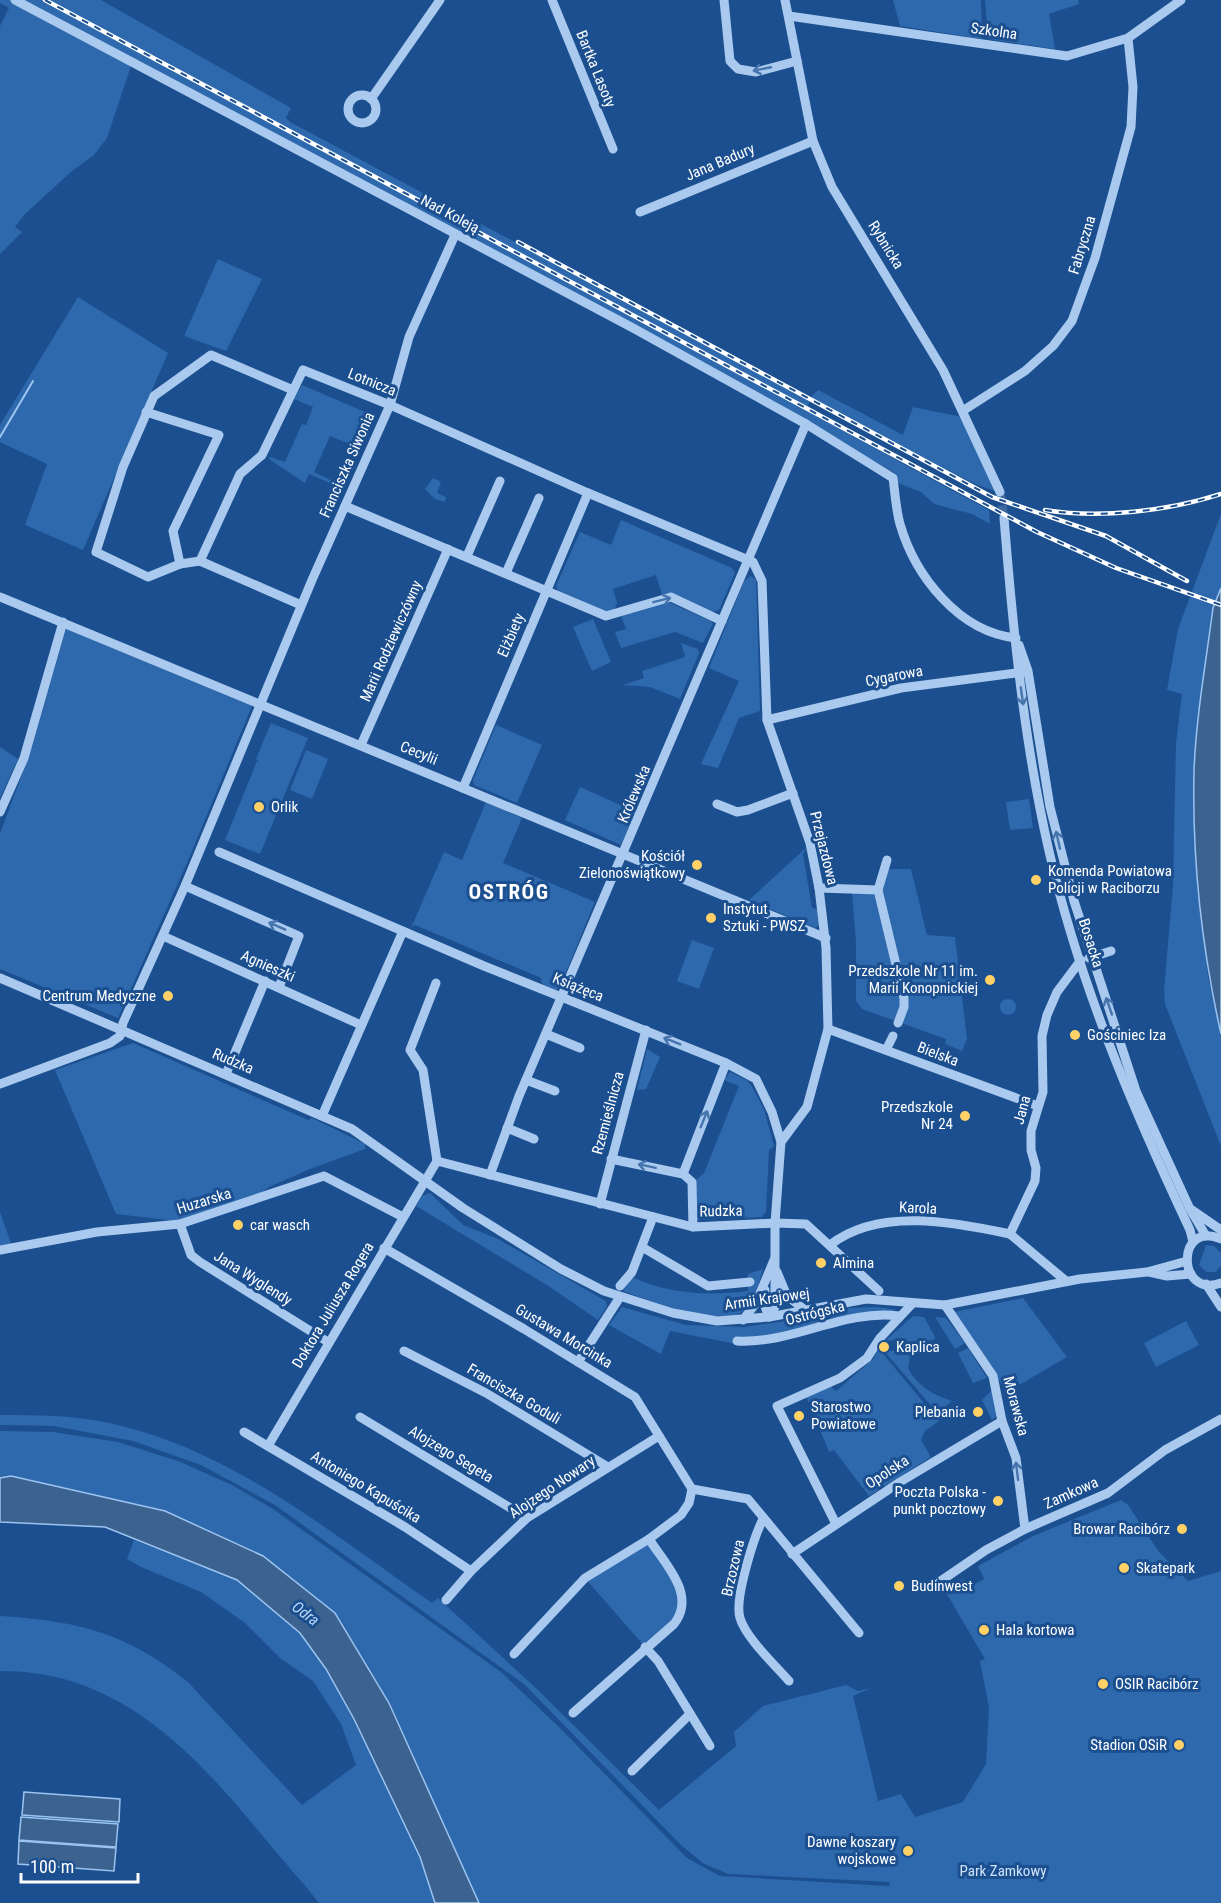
<svg xmlns="http://www.w3.org/2000/svg" width="1221" height="1903" font-family="'Roboto Condensed',sans-serif">
	<style>
		.green { fill: #2e69ad }
		.water { fill: #3c6290; stroke: #9cc4f0; stroke-width: 1.5 }
		.lines { fill: none; stroke-linecap: round; stroke-linejoin: round }
		.stream { stroke: #9cc4f0; stroke-width: 2 }
		.minor-tunnel { stroke: #3d69a0; stroke-width: 9; stroke-dasharray: 9 4.5; stroke-linecap: butt }
		.minor { stroke: #a9c9ee; stroke-width: 9 }
		.rail-casing { stroke: #fff; stroke-width: 4.5 }
		.rail { stroke: #1b4f8f; stroke-width: 2; stroke-dasharray: 7; stroke-linecap: butt }
		.oneway { stroke: #4674ac }
		.poi-dot { fill: #ffd166; stroke: #1b4f8f; stroke-width: 2 }
		.labels { text-anchor: middle; stroke-width: 6; stroke-linejoin: round; paint-order: stroke }
		.street-label { font-size: 15px; fill: #fff; stroke: #1b4f8f }
		.poi-label { font-size: 15px; fill: #fff; stroke: #1b4f8f; text-anchor: start }
		.park-label { font-size: 15px; fill: #cfe3fa; stroke: #1b4f8f }
		.water-label { font-size: 16px; font-style: italic; fill: #b5d3f5; stroke: #1b4f8f }
		.district-label { font-size: 21px; font-weight: bold; letter-spacing: 1.5px; fill: #fff; stroke: #1b4f8f }
	</style>
	<rect width="100%" height="100%" fill="#1b4f8f"/>
	<!-- green -->
	<g class="green">
		<path d="M 0,0 L 101,0 L 291,108 L 286,118 L 290,122 L 809,399 L 818,390 L 903,435 L 913,407 L 962,417 L 997,492 L 975,484 L 810,400 L 808,406 L 898,461 L 989,510 L 990,524 L 972,514 L 934,504 L 921,492 L 898,483 L 895,473 L 867,457 L 131,66 L 107,138 L 94,155 L 72,171 L 25,214 L 15,227 L 22,232 L 0,254 L 0,26 L 9,8 L 0,3 Z"/>
		<path d="M 893,0 L 981,0 L 982,39 L 900,26 Z"/>
		<path d="M 985,0 L 1078,0 L 1079,4 L 1049,14 L 1055,49 L 988,39 Z"/>
		<path d="M 218,259 L 262,279 L 226,351 L 184,336 Z"/>
		<path d="M 78,297 L 168,353 L 83,550 L 25,525 L 47,464 L 0,442 L 0,425 Z"/>
		<path d="M 302,385 L 372,415 L 374,420 L 362,449 L 330,436 L 314,472 L 343,486 L 347,482 L 340,498 L 328,493 L 332,484 L 309,474 L 305,483 L 269,459 L 270,457 L 285,462 L 302,424 L 306,425 L 313,407 L 294,399 Z"/>
		<path d="M 433,478 L 441,482 L 437,493 L 446,497 L 445,502 L 435,499 L 425,489 Z"/>
		<path d="M 1221,514 L 1221,588 L 1213,608 L 1194,770 L 1195,834 L 1208,977 L 1221,1034 L 1221,1146 L 1165,1004 L 1164,991 L 1173,885 L 1176,743 L 1182,694 L 1167,690 L 1178,629 Z"/>
		<path d="M 621,520 L 732,568 L 735,573 L 719,610 L 712,612 L 668,593 L 662,595 L 656,575 L 613,589 L 617,603 L 614,611 L 607,612 L 558,591 L 556,586 L 580,532 L 611,545 Z"/>
		<path d="M 751,576 L 756,580 L 760,711 L 739,718 L 718,768 L 701,764 L 739,681 L 709,668 L 744,581 Z"/>
		<path d="M 668,602 L 711,621 L 713,624 L 703,643 L 675,632 L 621,648 L 615,632 L 626,629 L 621,616 Z"/>
		<path d="M 593,619 L 611,662 L 592,671 L 573,627 Z"/>
		<path d="M 66,629 L 252,706 L 187,863 L 118,1018 L 0,969 L 0,834 L 33,744 Z"/>
		<path d="M 681,643 L 698,649 L 699,653 L 680,699 L 650,687 L 623,685 L 644,678 L 642,671 L 685,657 Z"/>
		<path d="M 271,723 L 308,738 L 260,854 L 225,840 L 257,761 L 259,761 L 256,759 Z"/>
		<path d="M 496,725 L 542,745 L 517,803 L 474,785 L 473,780 Z"/>
		<path d="M 0,747 L 18,759 L 0,798 Z"/>
		<path d="M 306,750 L 328,759 L 312,799 L 290,790 Z"/>
		<path d="M 580,787 L 636,812 L 621,845 L 565,820 Z"/>
		<path d="M 1029,799 L 1033,828 L 1010,830 L 1006,802 Z"/>
		<path d="M 486,802 L 522,818 L 503,863 L 595,902 C 588,917 563,984 557,990 L 542,984 L 541,978 L 415,925 L 411,928 L 444,852 L 462,860 Z"/>
		<path d="M 807,847 L 803,854 L 812,908 L 817,909 L 819,925 L 815,928 L 749,900 Z"/>
		<path d="M 887,869 L 911,869 L 927,935 L 955,937 L 967,1039 L 962,1051 L 945,1044 L 946,1039 L 862,1009 L 856,1001 L 856,942 L 852,893 L 872,893 L 881,899 Z"/>
		<path d="M 692,940 L 714,948 L 699,989 L 677,981 Z"/>
		<circle cx="1008" cy="1007" r="8"/>
		<path d="M 133,1043 L 308,1120 L 312,1118 L 365,1144 L 365,1149 L 310,1169 L 269,1187 L 252,1199 L 176,1221 L 116,1214 L 55,1070 Z"/>
		<path d="M 647,1049 L 660,1057 L 646,1089 L 637,1090 Z"/>
		<path d="M 730,1072 L 748,1081 L 752,1087 L 764,1109 L 774,1146 L 769,1150 L 766,1212 L 761,1217 L 697,1220 L 695,1181 L 704,1173 L 739,1086 L 724,1080 Z"/>
		<path d="M 430,1193 L 463,1225 L 496,1238 L 606,1301 L 607,1306 L 598,1320 L 550,1287 L 416,1206 L 422,1196 Z"/>
		<path d="M 0,1212 L 14,1252 L 0,1255 Z"/>
		<path d="M 1206,1245 L 1214,1246 L 1221,1253 L 1221,1266 L 1215,1272 L 1206,1272 L 1199,1265 Z"/>
		<path d="M 763,1269 C 759,1281 757,1299 748,1308 C 726,1331 648,1300 623,1291 L 632,1277 C 668,1294 709,1296 748,1291 L 748,1274 Z"/>
		<path d="M 1023,1298 L 1067,1357 L 1007,1392 L 954,1312 Z"/>
		<path d="M 622,1307 L 686,1325 L 744,1327 L 799,1319 L 827,1320 L 848,1308 L 877,1307 L 897,1310 L 736,1344 L 670,1331 L 661,1354 L 609,1325 Z"/>
		<path d="M 913,1316 L 924,1317 L 935,1337 L 934,1340 L 902,1343 L 897,1340 L 885,1341 Z"/>
		<path d="M 935,1317 L 946,1318 L 965,1343 L 955,1349 Z"/>
		<path d="M 1186,1321 L 1199,1345 L 1156,1367 L 1144,1343 Z"/>
		<path d="M 912,1347 L 908,1368 C 917,1386 933,1395 952,1401 L 943,1408 L 934,1409 L 885,1352 Z"/>
		<path d="M 968,1348 L 987,1378 L 973,1383 L 958,1353 Z"/>
		<path d="M 879,1349 L 939,1421 L 925,1431 L 921,1440 L 931,1457 L 869,1496 L 834,1450 L 829,1452 L 806,1396 L 830,1386 L 836,1391 L 873,1359 Z"/>
		<path d="M 992,1390 L 997,1416 L 992,1420 L 982,1400 Z"/>
		<path d="M 0,1415 C 36,1415 73,1415 109,1423 C 231,1449 331,1533 432,1603 L 438,1598 L 538,1690 L 659,1810 L 736,1746 L 734,1732 L 763,1706 L 846,1685 L 858,1691 L 871,1688 L 853,1696 L 878,1801 L 901,1794 L 915,1817 L 963,1802 L 986,1764 L 989,1708 L 980,1661 L 985,1659 L 944,1589 L 963,1579 L 968,1588 L 984,1579 L 978,1566 L 1033,1536 L 1121,1500 L 1128,1505 L 1159,1552 L 1188,1581 L 1221,1571 L 1221,1903 L 479,1903 L 390,1703 L 338,1616 L 263,1556 L 165,1511 L 11,1476 L 0,1478 L 0,1431 L 53,1432 L 118,1442 L 178,1461 L 232,1485 L 273,1509 L 501,1672 L 559,1727 L 687,1858 L 720,1876 L 889,1886 L 890,1882 L 729,1874 L 704,1864 L 681,1845 L 524,1684 L 275,1505 L 201,1465 L 133,1441 L 54,1426 L 0,1425 Z"/>
		<path d="M 649,1539 L 682,1590 L 683,1613 L 645,1647 L 585,1578 Z"/>
		<path d="M 134,1540 L 237,1580 L 300,1633 L 326,1669 L 354,1719 L 420,1857 L 435,1903 L 319,1903 C 302,1881 283,1861 266,1840 C 197,1756 121,1670 0,1671 L 0,1616 C 78,1621 125,1632 188,1682 L 302,1805 L 356,1765 L 341,1724 L 313,1681 L 280,1658 L 245,1623 L 201,1592 L 141,1567 L 127,1559 Z"/>
	</g>
	<!-- water -->
	<g class="water">
		<path d="M 1221,588 L 1221,1034 C 1202,949 1192,858 1194,771 C 1196,717 1206,662 1213,608 Z"/>
		<path d="M 11,1476 L 165,1511 L 263,1556 L 335,1613 L 389,1703 L 479,1903 L 435,1903 L 420,1857 L 354,1719 L 326,1669 L 300,1633 L 237,1580 L 105,1527 L 0,1522 L 0,1478 Z"/>
		<path d="M 24,1792 L 120,1799 L 119,1822 L 22,1815 Z"/>
		<path d="M 21,1817 L 118,1824 L 116,1847 L 19,1840 Z"/>
		<path d="M 19,1841 L 116,1848 L 114,1871 L 18,1864 Z"/>
	</g>
	<g class="lines">
		<!-- stream -->
		<path class="stream" d="M 0,437 L 33,381"/>
		<!-- minor-tunnel -->
		<path class="minor-tunnel" d="M 1000,492 L 1004,518"/>
		<!-- minor -->
		<g class="minor">
			<path d="M 15,0 L 633,328 L 806,424 L 893,478 C 895,493 896,510 900,524 C 915,576 959,632 1016,638"/>
			<path d="M 552,0 L 613,149"/>
			<path d="M 724,0 L 730,61 L 738,69 L 756,72 L 797,61"/>
			<path d="M 785,0 L 813,141 L 832,187 L 943,370 L 1000,492"/>
			<path d="M 789,16 L 1067,56 L 1128,38 L 1181,0"/>
			<circle cx="362" cy="109" r="14"/>
			<path d="M 371,99 L 440,0"/>
			<path d="M 640,212 L 813,141"/>
			<path d="M 293,390 L 211,355 L 154,396 L 123,467 L 96,552 L 148,577 L 180,564 L 200,561 L 301,605"/>
			<path d="M 964,410 L 1025,371 L 1053,346 L 1072,321 L 1095,258 L 1131,127 L 1133,87 L 1128,38"/>
			<path d="M 146,412 L 219,435 L 173,531 L 180,564"/>
			<path d="M 345,506 L 606,616 L 671,597 L 722,621"/>
			<path d="M 1004,518 C 1013,630 1024,742 1049,851 C 1079,983 1133,1109 1190,1230 L 1193,1242"/>
			<path d="M 467,556 L 500,481"/>
			<path d="M 200,561 L 240,474 L 262,455 L 303,370 L 390,405 L 588,493 L 753,562 L 762,581 L 767,720 L 810,843 L 819,888 L 826,948 L 828,1029 L 807,1107 L 781,1142"/>
			<path d="M 506,573 L 539,498"/>
			<path d="M 0,597 L 826,938"/>
			<path d="M 1019,645 L 1028,671 L 1050,807 L 1074,901 L 1136,1091 L 1190,1209 L 1206,1236"/>
			<path d="M 767,720 L 901,688 L 1024,672"/>
			<path d="M 361,745 L 448,549"/>
			<path d="M 463,788 L 588,493"/>
			<path d="M 717,804 L 737,812 L 748,810 L 793,793"/>
			<path d="M 0,812 L 24,758 L 63,622"/>
			<path d="M 219,852 L 484,966 L 726,1063 L 756,1079 L 772,1112 L 781,1142 L 775,1223 L 775,1307 L 769,1317"/>
			<path d="M 185,886 L 299,936 L 279,987"/>
			<path d="M 819,888 L 878,890 L 904,998 L 904,1007 L 898,1023"/>
			<path d="M 878,890 L 887,860"/>
			<path d="M 163,936 L 361,1025"/>
			<path d="M 1089,958 L 1111,951"/>
			<path d="M 0,978 L 352,1129 L 463,1208 L 561,1269 L 604,1291 L 673,1313 L 717,1321 L 769,1317 L 866,1299 L 945,1305 L 1080,1279 L 1147,1272 L 1187,1261"/>
			<path d="M 436,983 L 410,1050 L 423,1070 L 437,1161"/>
			<path d="M 828,1029 L 1038,1106"/>
			<path d="M 546,1034 L 580,1048"/>
			<path d="M 886,1050 L 893,1036"/>
			<path d="M 226,1074 L 265,981"/>
			<path d="M 526,1080 L 555,1091"/>
			<path d="M 0,1084 L 110,1043 L 120,1036 L 123,1023 L 185,886 L 312,580 L 390,405 L 409,337 L 455,235"/>
			<path d="M 322,1116 L 403,931"/>
			<path d="M 507,1128 L 534,1139"/>
			<path d="M 611,1159 L 683,1174 L 692,1182 L 693,1227"/>
			<path d="M 683,1174 L 726,1063"/>
			<path d="M 490,1175 L 519,1096 L 806,424"/>
			<path d="M 600,1204 L 646,1030"/>
			<path d="M 1192,1210 L 1221,1230"/>
			<path d="M 180,1224 L 191,1255 L 200,1262 L 328,1342"/>
			<path d="M 1221,1239 C 1176,1219 1176,1299 1221,1283"/>
			<path d="M 830,1245 C 878,1207 954,1222 1010,1234"/>
			<path d="M 642,1247 L 708,1286 L 750,1282"/>
			<path d="M 384,1248 L 524,1329 L 635,1397 L 692,1489"/>
			<path d="M 0,1250 L 97,1232 L 180,1224 L 324,1176 L 403,1217"/>
			<path d="M 777,1272 L 787,1296 L 805,1310"/>
			<path d="M 1149,1272 L 1167,1276 L 1191,1274"/>
			<path d="M 1066,1281 L 1010,1234 L 1035,1181 L 1036,1168 L 1031,1150 L 1031,1131 L 1043,1092 L 1042,1036 L 1047,1015 L 1057,992 L 1081,960"/>
			<path d="M 1206,1284 L 1221,1307"/>
			<path d="M 620,1286 L 632,1272 L 653,1217"/>
			<path d="M 765,1290 L 764,1304 L 769,1317"/>
			<path d="M 945,1305 L 993,1376 L 1002,1421 L 1016,1458 L 1025,1529"/>
			<path d="M 743,1320 L 756,1303 L 774,1260"/>
			<path d="M 737,1341 C 793,1344 844,1309 899,1316"/>
			<path d="M 404,1351 L 486,1393 L 608,1467"/>
			<path d="M 578,1362 L 620,1297"/>
			<path d="M 360,1417 L 527,1518"/>
			<path d="M 244,1432 L 405,1527 L 471,1571"/>
			<path d="M 268,1446 L 437,1161 L 693,1227 L 775,1223 L 806,1224 L 879,1291"/>
			<path d="M 692,1489 L 748,1499 L 859,1633"/>
			<path d="M 763,1519 C 754,1537 734,1599 740,1618 C 746,1638 775,1665 789,1681"/>
			<path d="M 836,1524 L 777,1406 L 840,1378 L 867,1358 L 880,1338 L 912,1304"/>
			<path d="M 792,1554 L 900,1482 L 1002,1421"/>
			<path d="M 929,1589 L 986,1550 L 1025,1529 L 1108,1493 L 1165,1450 L 1221,1419"/>
			<path d="M 446,1600 L 471,1571 L 527,1518 L 659,1436"/>
			<path d="M 645,1647 L 658,1661 L 710,1746"/>
			<path d="M 514,1654 L 585,1578 L 649,1539 L 681,1515 L 689,1503 L 692,1489"/>
			<path d="M 573,1713 L 674,1624 C 697,1595 665,1564 649,1539"/>
			<path d="M 632,1771 L 690,1714"/>
		</g>
		<defs>
			<g id="rail">
				<path d="M 45,0 L 1037,532 L 1116,568 L 1221,605"/>
				<path d="M 518,242 L 992,497 L 1106,536 L 1187,581"/>
				<path d="M 1045,510 C 1099,519 1169,511 1221,494"/>
			</g>
		</defs>
		<!-- rail casing -->
		<use href="#rail" class="rail-casing"/>
		<!-- rail -->
		<use href="#rail" class="rail"/>
	</g>
	<!-- one-way arrows -->
	<defs><path id="oneway-shaft" d="M-6 0H5M1.5-3L5.5 0L1.5 3" fill="none" stroke-width="1.6" stroke-linecap="round" stroke-linejoin="round" transform="scale(1.5)"/></defs>
	<g class="oneway">
		<use href="#oneway-shaft" transform="translate(762 69) rotate(169)"/>
		<use href="#oneway-shaft" transform="translate(662 600) rotate(-14)"/>
		<use href="#oneway-shaft" transform="translate(1022 696) rotate(82)"/>
		<use href="#oneway-shaft" transform="translate(1058 840) rotate(-103)"/>
		<use href="#oneway-shaft" transform="translate(277 926) rotate(-156)"/>
		<use href="#oneway-shaft" transform="translate(1109 1006) rotate(-109)"/>
		<use href="#oneway-shaft" transform="translate(672 1041) rotate(-158)"/>
		<use href="#oneway-shaft" transform="translate(704 1119) rotate(-68)"/>
		<use href="#oneway-shaft" transform="translate(647 1166) rotate(-168)"/>
		<use href="#oneway-shaft" transform="translate(1017 1471) rotate(-97)"/>
	</g>
	<!-- markers -->
	<g class="poi-dot">
		<circle cx="259" cy="807" r="6"/>
		<circle cx="697" cy="865" r="6"/>
		<circle cx="1036" cy="880" r="6"/>
		<circle cx="711" cy="918" r="6"/>
		<circle cx="990" cy="980" r="6"/>
		<circle cx="168" cy="996" r="6"/>
		<circle cx="1075" cy="1035" r="6"/>
		<circle cx="965" cy="1116" r="6"/>
		<circle cx="238" cy="1225" r="6"/>
		<circle cx="821" cy="1263" r="6"/>
		<circle cx="884" cy="1347" r="6"/>
		<circle cx="978" cy="1412" r="6"/>
		<circle cx="799" cy="1416" r="6"/>
		<circle cx="998" cy="1501" r="6"/>
		<circle cx="1182" cy="1529" r="6"/>
		<circle cx="1124" cy="1568" r="6"/>
		<circle cx="899" cy="1586" r="6"/>
		<circle cx="984" cy="1630" r="6"/>
		<circle cx="1103" cy="1684" r="6"/>
		<circle cx="1179" cy="1745" r="6"/>
		<circle cx="908" cy="1851" r="6"/>
	</g>
	<g class="labels">
		<!-- street labels -->
		<g class="street-label">
			<text transform="translate(994 31) rotate(8)" y="5">Szkolna</text>
			<text transform="translate(596 69) rotate(68)" y="5">Bartka Lasoty</text>
			<text transform="translate(720 162) rotate(-23)" y="5">Jana Badury</text>
			<text transform="translate(450 214) rotate(28)" y="5">Nad Koleją</text>
			<text transform="translate(886 245) rotate(58)" y="5">Rybnicka</text>
			<text transform="translate(1082 245) rotate(-73)" y="5">Fabryczna</text>
			<text transform="translate(372 382) rotate(22)" y="5">Lotnicza</text>
			<text transform="translate(347 465) rotate(-66)" y="5">Franciszka Siwonia</text>
			<text transform="translate(511 635) rotate(-67)" y="5">Elżbiety</text>
			<text transform="translate(391 641) rotate(-66)" y="5">Marii Rodziewiczówny</text>
			<text transform="translate(894 676) rotate(-11)" y="5">Cygarowa</text>
			<text transform="translate(419 753) rotate(22)" y="5">Cecylii</text>
			<text transform="translate(634 794) rotate(-67)" y="5">Królewska</text>
			<text transform="translate(824 848) rotate(76)" y="5">Przejazdowa</text>
			<text transform="translate(1091 943) rotate(72)" y="5">Bosacka</text>
			<text transform="translate(268 966) rotate(24)" y="5">Agnieszki</text>
			<text transform="translate(578 987) rotate(22)" y="5">Książęca</text>
			<text transform="translate(938 1054) rotate(21)" y="5">Bielska</text>
			<text transform="translate(233 1061) rotate(23)" y="5">Rudzka</text>
			<text transform="translate(1022 1110) rotate(-75)" y="5">Jana</text>
			<text transform="translate(608 1113) rotate(-75)" y="5">Rzemieślnicza</text>
			<text transform="translate(204 1201) rotate(-17)" y="5">Huzarska</text>
			<text transform="translate(918 1208) rotate(3)" y="5">Karola</text>
			<text transform="translate(721 1211) rotate(-1)" y="5">Rudzka</text>
			<text transform="translate(253 1278) rotate(32)" y="5">Jana Wyglendy</text>
			<text transform="translate(767 1299) rotate(-8)" y="5">Armii Krajowej</text>
			<text transform="translate(333 1305) rotate(-59)" y="5">Doktora Juliusza Rogera</text>
			<text transform="translate(815 1313) rotate(-14)" y="5">Ostrógska</text>
			<text transform="translate(564 1336) rotate(31)" y="5">Gustawa Morcinka</text>
			<text transform="translate(514 1394) rotate(30)" y="5">Franciszka Goduli</text>
			<text transform="translate(1016 1406) rotate(75)" y="5">Morawska</text>
			<text transform="translate(451 1454) rotate(31)" y="5">Alojzego Segeta</text>
			<text transform="translate(887 1472) rotate(-33)" y="5">Opolska</text>
			<text transform="translate(366 1487) rotate(31)" y="5">Antoniego Kapuścika</text>
			<text transform="translate(552 1487) rotate(-34)" y="5">Alojzego Nowary</text>
			<text transform="translate(1071 1493) rotate(-24)" y="5">Zamkowa</text>
			<text transform="translate(733 1568) rotate(-77)" y="5">Brzozowa</text>
		</g>
		<!-- poi labels -->
		<g class="poi-label">
			<text x="271" y="812">Orlik</text>
			<text x="685" y="861" text-anchor="end">Kościół<tspan x="685" dy="17">Zielonoświątkowy</tspan></text>
			<text x="1048" y="876">Komenda Powiatowa<tspan x="1048" dy="17">Policji w Raciborzu</tspan></text>
			<text x="723" y="914">Instytut<tspan x="723" dy="17">Sztuki - PWSZ</tspan></text>
			<text x="978" y="976" text-anchor="end">Przedszkole Nr 11 im.<tspan x="978" dy="17">Marii Konopnickiej</tspan></text>
			<text x="156" y="1001" text-anchor="end">Centrum Medyczne</text>
			<text x="1087" y="1040">Gościniec Iza</text>
			<text x="953" y="1112" text-anchor="end">Przedszkole<tspan x="953" dy="17">Nr 24</tspan></text>
			<text x="250" y="1230">car wasch</text>
			<text x="833" y="1268">Almina</text>
			<text x="896" y="1352">Kaplica</text>
			<text x="811" y="1412">Starostwo<tspan x="811" dy="17">Powiatowe</tspan></text>
			<text x="966" y="1417" text-anchor="end">Plebania</text>
			<text x="986" y="1497" text-anchor="end">Poczta Polska -<tspan x="986" dy="17">punkt pocztowy</tspan></text>
			<text x="1170" y="1534" text-anchor="end">Browar Racibórz</text>
			<text x="1136" y="1573">Skatepark</text>
			<text x="911" y="1591">Budinwest</text>
			<text x="996" y="1635">Hala kortowa</text>
			<text x="1115" y="1689">OSIR Racibórz</text>
			<text x="1167" y="1750" text-anchor="end">Stadion OSiR</text>
			<text x="896" y="1847" text-anchor="end">Dawne koszary<tspan x="896" dy="17">wojskowe</tspan></text>
		</g>
		<!-- park labels -->
		<g class="park-label">
			<text x="1003" y="1876">Park Zamkowy</text>
		</g>
		<!-- water labels -->
		<g class="water-label">
			<text transform="translate(306 1613) rotate(37)" y="6">Odra</text>
		</g>
		<!-- district labels -->
		<g class="district-label">
			<text x="509" y="899">OSTRÓG</text>
		</g>
	</g>
	<!-- scale -->
	<path d="M21 1873v9h117v-9" fill="none" stroke="#ffffff" stroke-width="3"/>
	<text x="30" y="1873" font-size="18" fill="#ffffff" stroke="#1b4f8f" stroke-width="4.5" paint-order="stroke">100 m</text>
</svg>
